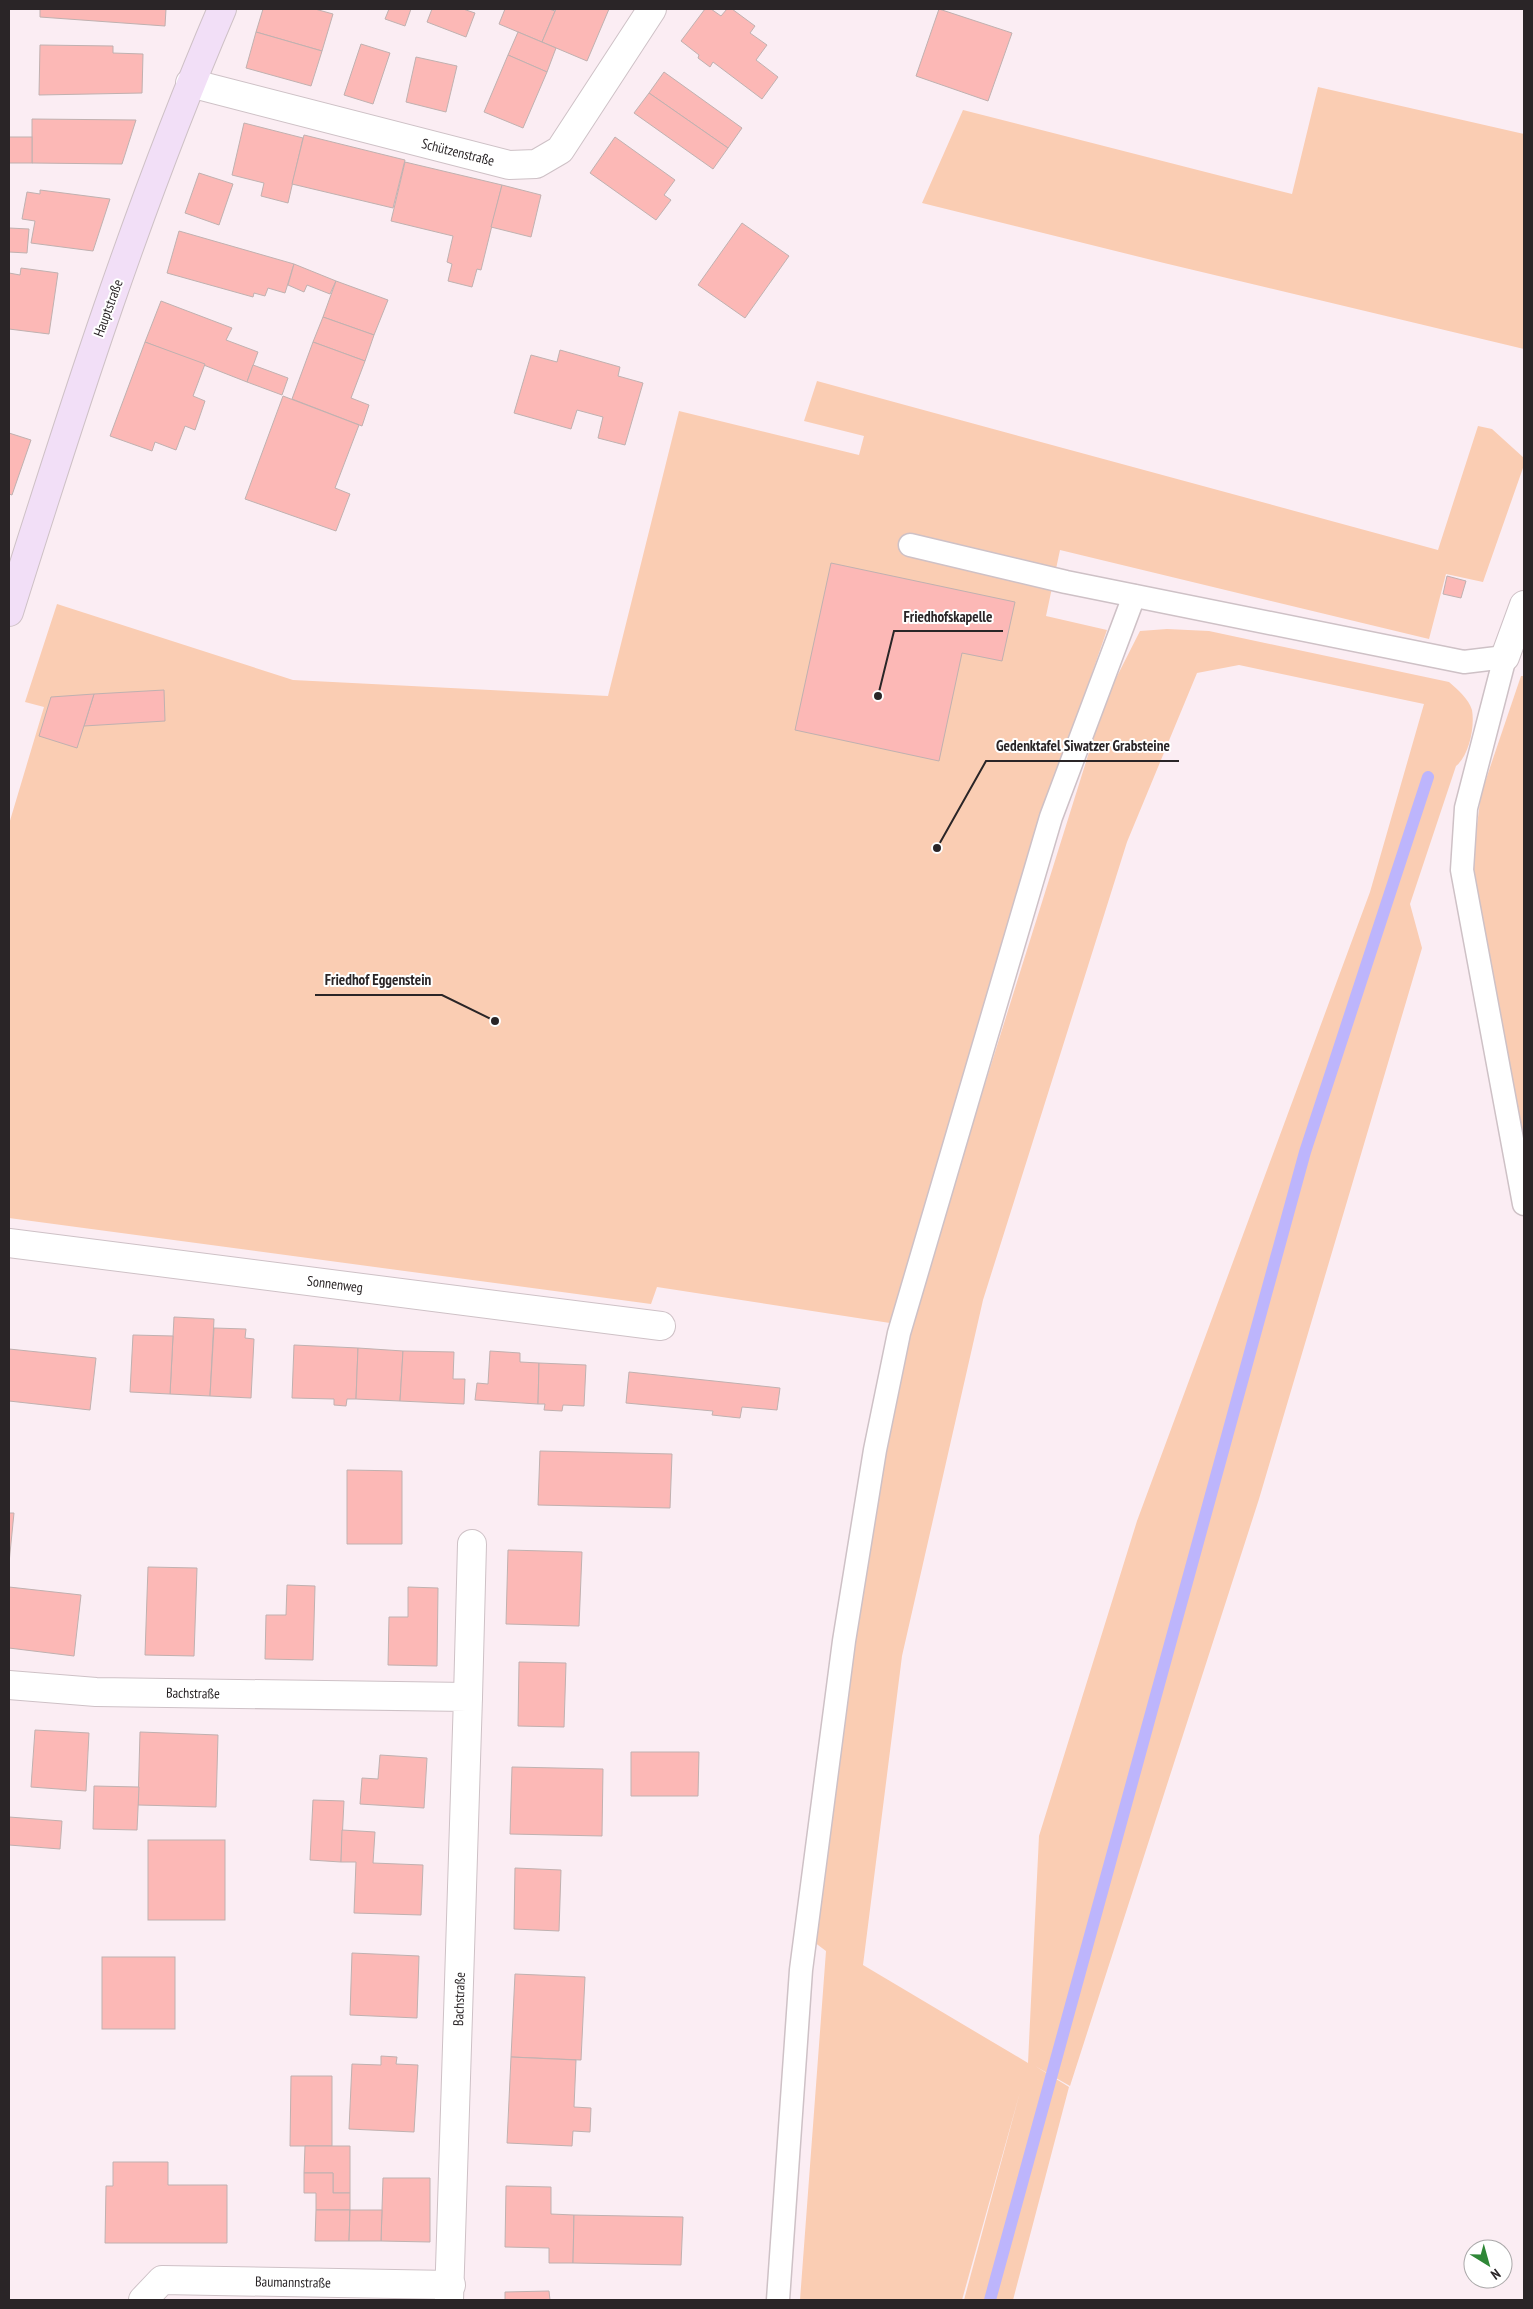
<svg xmlns="http://www.w3.org/2000/svg" width="1533" height="2309" font-family="'PT Sans Narrow',sans-serif">
	<style>
		.green { fill: #facdb3; fill-rule: evenodd }
		.lines { fill: none; stroke-linecap: round; stroke-linejoin: round }
		.stream { stroke: #bdb5fc; stroke-width: 12 }
		.building { fill: #fcb8b6; stroke: #c0b1b0 }
		.lane-casing { stroke: #cec1c6; stroke-width: 25 }
		.street-casing { stroke: #cec1c6; stroke-width: 30 }
		.secondary-casing { stroke: #cec1c6; stroke-width: 30 }
		.lane { stroke: #fff; stroke-width: 22 }
		.street { stroke: #fff; stroke-width: 28 }
		.secondary { stroke: #f2dff7; stroke-width: 28 }
		.labels { text-anchor: middle; stroke-width: 4; stroke-linejoin: round; paint-order: stroke }
		.street-label { font-size: 14px; fill: #2a2527; stroke: #fff }
		.leader { fill: none; stroke: #2a2527; stroke-width: 2 }
		.callout-dot { fill: #2a2527; stroke: #fff; stroke-width: 2 }
		.callout-label { font-size: 15px; text-anchor: middle; font-weight: bold; fill: #2a2527; stroke: #fff; stroke-width: 4; stroke-linejoin: round; paint-order: stroke }
	</style>
	<rect width="100%" height="100%" fill="#fbedf3"/>
	<!-- green -->
	<g class="green">
		<path d="M 1318,87 L 1524,134 L 1524,349 L 1164,263 L 922,203 L 963,110 L 1292,194 Z"/>
		<path d="M 817,381 L 1438,550 L 1478,426 L 1492,429 L 1524,458 L 1524,465 L 1483,582 L 1446,574 L 1429,639 L 1060,550 L 1046,616 L 1107,630 L 1041,820 L 890,1323 L 657,1287 L 651,1304 L 9,1218 L 9,824 L 44,707 L 25,702 L 57,604 L 293,680 L 608,696 L 679,411 L 859,455 L 864,436 L 804,421 Z"/>
		<path d="M 1167,629 L 1209,631 L 1449,682 C 1457,689 1469,699 1472,710 C 1475,727 1469,756 1456,766 L 1410,904 L 1422,948 L 1259,1499 L 1070,2086 L 1035,2066 L 1069,2087 L 1013,2300 L 964,2300 L 1020,2092 L 962,2300 L 800,2300 L 826,1951 L 814,1942 L 868,1539 L 906,1336 L 1106,698 L 1140,631 ZM 1239,665 L 1424,704 L 1370,892 L 1137,1521 L 1039,1836 L 1028,2063 L 863,1965 L 902,1656 L 983,1300 L 1127,842 L 1197,673 Z"/>
		<path d="M 1521,676 L 1524,676 L 1524,1139 L 1472,864 L 1481,794 Z"/>
	</g>
	<g class="lines">
		<!-- stream -->
		<path class="stream" d="M 990,2300 L 1305,1152 L 1428,777"/>
	</g>
	<!-- building -->
	<g class="building">
		<path d="M 40,9 L 166,9 L 165,26 L 40,17 Z"/>
		<path d="M 263,9 L 315,9 L 333,14 L 322,51 L 256,32 Z"/>
		<path d="M 389,9 L 411,9 L 405,26 L 385,19 Z"/>
		<path d="M 432,9 L 463,9 L 475,13 L 466,37 L 427,22 Z"/>
		<path d="M 505,9 L 549,9 L 555,11 L 542,42 L 499,24 Z"/>
		<path d="M 556,9 L 609,9 L 587,61 L 542,42 Z"/>
		<path d="M 705,9 L 711,9 L 721,16 L 727,9 L 732,9 L 755,26 L 750,33 L 767,45 L 756,60 L 778,77 L 762,99 L 713,62 L 710,67 L 698,58 L 699,55 L 681,41 Z"/>
		<path d="M 939,9 L 1012,33 L 988,101 L 916,76 Z"/>
		<path d="M 256,32 L 322,51 L 311,86 L 246,68 Z"/>
		<path d="M 518,32 L 556,48 L 547,72 L 508,55 Z"/>
		<path d="M 361,44 L 390,53 L 373,104 L 344,95 Z"/>
		<path d="M 40,45 L 113,46 L 113,53 L 143,54 L 142,93 L 39,95 Z"/>
		<path d="M 508,55 L 547,72 L 523,128 L 484,112 Z"/>
		<path d="M 416,57 L 457,66 L 446,112 L 406,102 Z"/>
		<path d="M 664,72 L 742,128 L 728,148 L 649,93 Z"/>
		<path d="M 649,93 L 728,148 L 713,169 L 634,113 Z"/>
		<path d="M 32,119 L 136,120 L 122,164 L 32,163 Z"/>
		<path d="M 244,123 L 303,138 L 288,203 L 261,196 L 264,183 L 232,175 Z"/>
		<path d="M 304,135 L 405,160 L 393,208 L 292,184 Z"/>
		<rect x="9" y="137" width="23" height="26"/>
		<path d="M 615,137 L 675,180 L 664,195 L 671,200 L 656,220 L 590,173 Z"/>
		<path d="M 405,162 L 502,185 L 481,270 L 477,269 L 472,287 L 448,281 L 452,264 L 447,262 L 453,236 L 391,221 Z"/>
		<path d="M 199,173 L 233,184 L 219,225 L 185,213 Z"/>
		<path d="M 502,185 L 541,195 L 531,237 L 491,227 Z"/>
		<path d="M 40,190 L 110,199 L 93,251 L 31,243 L 35,221 L 22,219 L 27,192 L 40,194 Z"/>
		<path d="M 742,223 L 789,256 L 745,318 L 698,285 Z"/>
		<path d="M 9,228 L 29,229 L 27,253 L 9,252 Z"/>
		<path d="M 179,231 L 294,264 L 285,293 L 268,288 L 265,296 L 254,293 L 253,297 L 167,273 Z"/>
		<path d="M 294,264 L 336,281 L 330,294 L 307,285 L 304,292 L 288,285 Z"/>
		<path d="M 21,268 L 58,273 L 49,334 L 9,329 L 9,273 L 20,275 Z"/>
		<path d="M 336,281 L 388,300 L 374,335 L 323,317 Z"/>
		<path d="M 161,301 L 232,328 L 226,340 L 258,352 L 247,382 L 145,342 Z"/>
		<path d="M 323,317 L 374,335 L 365,361 L 313,342 Z"/>
		<path d="M 145,342 L 205,364 L 193,396 L 205,401 L 195,430 L 185,426 L 176,450 L 155,442 L 152,451 L 110,436 Z"/>
		<path d="M 313,342 L 365,361 L 351,398 L 369,405 L 362,426 L 292,399 Z"/>
		<path d="M 560,350 L 620,367 L 618,376 L 643,383 L 625,445 L 598,438 L 603,417 L 577,410 L 571,429 L 514,413 L 531,355 L 557,362 Z"/>
		<path d="M 253,365 L 288,378 L 282,395 L 247,382 Z"/>
		<path d="M 283,396 L 359,425 L 335,488 L 350,494 L 336,531 L 245,499 Z"/>
		<path d="M 9,433 L 31,440 L 12,495 L 9,494 Z"/>
		<path d="M 831,563 L 1015,602 L 1002,661 L 962,653 L 939,761 L 795,730 Z"/>
		<path d="M 1447,576 L 1466,581 L 1461,598 L 1443,594 Z"/>
		<path d="M 164,690 L 165,721 L 84,726 L 94,694 Z"/>
		<path d="M 94,694 L 77,748 L 39,736 L 51,697 Z"/>
		<path d="M 174,1317 L 214,1319 L 210,1396 L 170,1394 Z"/>
		<path d="M 214,1328 L 246,1329 L 245,1338 L 254,1339 L 251,1398 L 210,1396 Z"/>
		<path d="M 133,1335 L 173,1336 L 170,1394 L 130,1392 Z"/>
		<path d="M 294,1345 L 358,1348 L 356,1399 L 347,1399 L 346,1406 L 334,1405 L 334,1399 L 292,1398 Z"/>
		<path d="M 358,1348 L 403,1351 L 400,1401 L 356,1399 Z"/>
		<path d="M 9,1349 L 96,1358 L 90,1410 L 9,1401 Z"/>
		<path d="M 403,1351 L 454,1352 L 453,1379 L 465,1379 L 464,1404 L 400,1401 Z"/>
		<path d="M 490,1351 L 520,1353 L 520,1362 L 539,1363 L 538,1404 L 475,1400 L 477,1383 L 488,1384 Z"/>
		<path d="M 539,1363 L 586,1365 L 584,1406 L 563,1405 L 562,1411 L 544,1410 L 545,1404 L 538,1404 Z"/>
		<path d="M 629,1372 L 780,1388 L 777,1410 L 742,1407 L 740,1418 L 712,1415 L 713,1411 L 626,1403 Z"/>
		<path d="M 540,1451 L 672,1454 L 670,1508 L 538,1505 Z"/>
		<path d="M 347,1470 L 402,1471 L 402,1544 L 347,1544 Z"/>
		<path d="M 9,1513 L 14,1513 L 9,1563 Z"/>
		<path d="M 508,1550 L 582,1552 L 579,1626 L 506,1624 Z"/>
		<path d="M 148,1567 L 197,1568 L 194,1656 L 145,1655 Z"/>
		<path d="M 287,1585 L 315,1586 L 313,1660 L 265,1659 L 266,1615 L 286,1615 Z"/>
		<path d="M 9,1587 L 81,1595 L 74,1656 L 9,1648 Z"/>
		<path d="M 408,1587 L 438,1588 L 437,1666 L 388,1665 L 389,1617 L 408,1617 Z"/>
		<path d="M 519,1662 L 566,1663 L 564,1727 L 518,1726 Z"/>
		<path d="M 35,1730 L 89,1733 L 86,1791 L 31,1787 Z"/>
		<path d="M 140,1732 L 218,1735 L 216,1807 L 138,1805 Z"/>
		<path d="M 631,1752 L 699,1752 L 698,1796 L 631,1796 Z"/>
		<path d="M 380,1755 L 427,1758 L 424,1808 L 360,1804 L 362,1778 L 378,1779 Z"/>
		<path d="M 512,1767 L 603,1769 L 602,1836 L 510,1834 Z"/>
		<path d="M 94,1786 L 139,1787 L 137,1830 L 93,1829 Z"/>
		<path d="M 313,1800 L 344,1801 L 341,1862 L 310,1860 Z"/>
		<path d="M 9,1817 L 62,1821 L 60,1849 L 9,1845 Z"/>
		<path d="M 342,1830 L 375,1832 L 373,1863 L 423,1865 L 421,1915 L 354,1913 L 356,1862 L 341,1862 Z"/>
		<rect x="148" y="1840" width="77" height="80"/>
		<path d="M 515,1868 L 561,1870 L 559,1931 L 514,1929 Z"/>
		<path d="M 352,1953 L 419,1956 L 417,2018 L 350,2015 Z"/>
		<rect x="102" y="1957" width="73" height="72"/>
		<path d="M 515,1974 L 585,1977 L 581,2060 L 511,2057 Z"/>
		<path d="M 381,2056 L 397,2057 L 396,2064 L 418,2065 L 414,2132 L 349,2129 L 352,2064 L 381,2065 Z"/>
		<path d="M 511,2057 L 576,2060 L 574,2107 L 591,2108 L 590,2132 L 573,2131 L 572,2146 L 507,2143 Z"/>
		<path d="M 291,2076 L 332,2076 L 332,2146 L 290,2146 Z"/>
		<path d="M 305,2146 L 350,2146 L 350,2193 L 333,2193 L 333,2173 L 304,2173 Z"/>
		<path d="M 113,2162 L 168,2162 L 168,2185 L 227,2185 L 227,2243 L 105,2243 L 106,2186 L 113,2186 Z"/>
		<path d="M 304,2173 L 333,2173 L 333,2193 L 350,2193 L 350,2210 L 316,2210 L 316,2193 L 304,2193 Z"/>
		<path d="M 383,2178 L 430,2178 L 430,2242 L 381,2241 Z"/>
		<path d="M 506,2186 L 551,2187 L 551,2214 L 574,2215 L 573,2263 L 549,2263 L 549,2248 L 505,2247 Z"/>
		<path d="M 316,2210 L 350,2210 L 349,2241 L 315,2241 Z"/>
		<path d="M 350,2210 L 382,2210 L 381,2241 L 349,2241 Z"/>
		<path d="M 574,2215 L 683,2217 L 681,2265 L 573,2263 Z"/>
		<path d="M 549,2291 L 550,2300 L 505,2300 L 505,2292 Z"/>
	</g>
	<g class="lines">
		<defs>
			<g id="lane">
				<path d="M 910,545 L 1066,582 L 1464,662 L 1505,657 L 1466,808 L 1462,870 L 1524,1204"/>
				<path d="M 778,2300 L 801,1970 L 844,1641 L 875,1450 L 899,1333 L 1051,817 L 1134,596"/>
			</g>
			<g id="street">
				<path d="M 190,83 L 509,165 L 536,164 L 560,150 L 652,9"/>
				<path d="M 1505,657 L 1524,605"/>
				<path d="M 9,1243 L 661,1326"/>
				<path d="M 9,1685 L 96,1692 L 468,1697 L 449,2300"/>
				<path d="M 468,1697 L 472,1544"/>
				<path d="M 143,2300 L 162,2280 L 451,2285"/>
			</g>
			<path id="secondary" d="M 9,612 C 73,408 138,205 222,9"/>
		</defs>
		<!-- lane casing -->
		<use href="#lane" class="lane-casing"/>
		<!-- street casing -->
		<use href="#street" class="street-casing"/>
		<!-- secondary casing -->
		<use href="#secondary" class="secondary-casing"/>
		<!-- lane -->
		<use href="#lane" class="lane"/>
		<!-- street -->
		<use href="#street" class="street"/>
		<!-- secondary -->
		<use href="#secondary" class="secondary"/>
	</g>
	<g class="labels">
		<!-- street labels -->
		<g class="street-label">
			<text transform="translate(458 152) rotate(14)" y="5">Schützenstraße</text>
			<text transform="translate(108 308) rotate(-70)" y="5">Hauptstraße</text>
			<text transform="translate(335 1284) rotate(7)" y="5">Sonnenweg</text>
			<text transform="translate(193 1693) rotate(1)" y="5">Bachstraße</text>
			<text transform="translate(459 1999) rotate(-88)" y="5">Bachstraße</text>
			<text transform="translate(293 2282) rotate(1)" y="5">Baumannstraße</text>
		</g>
	</g>
	<!-- callouts -->
	<path class="leader" d="M878 696L894 631H1003M937 848L986 761H1179M495 1021L442 995H315"/>
	<g class="callout-dot">
		<circle cx="878" cy="696" r="5"/>
		<circle cx="937" cy="848" r="5"/>
		<circle cx="495" cy="1021" r="5"/>
	</g>
	<g class="callout-label">
		<text x="948" y="622">Friedhofskapelle</text>
		<text x="1083" y="751">Gedenktafel Siwatzer Grabsteine</text>
		<text x="378" y="985">Friedhof Eggenstein</text>
	</g>
	<!-- border -->
	<rect width="1533" height="2309" fill="none" stroke="#2a2527" stroke-width="20"/>
	<!-- north arrow -->
	<g transform="translate(1488 2264) rotate(143)"><circle r="24" fill="#ffffff" stroke="#aaa8a9"/>
	<path d="M0-4L9 19L0 12L-9 19Z" fill="#2f8737"/>
	<text y="-8" font-size="14" font-weight="bold" text-anchor="middle" fill="#2a2527">N</text>
	</g>
</svg>
